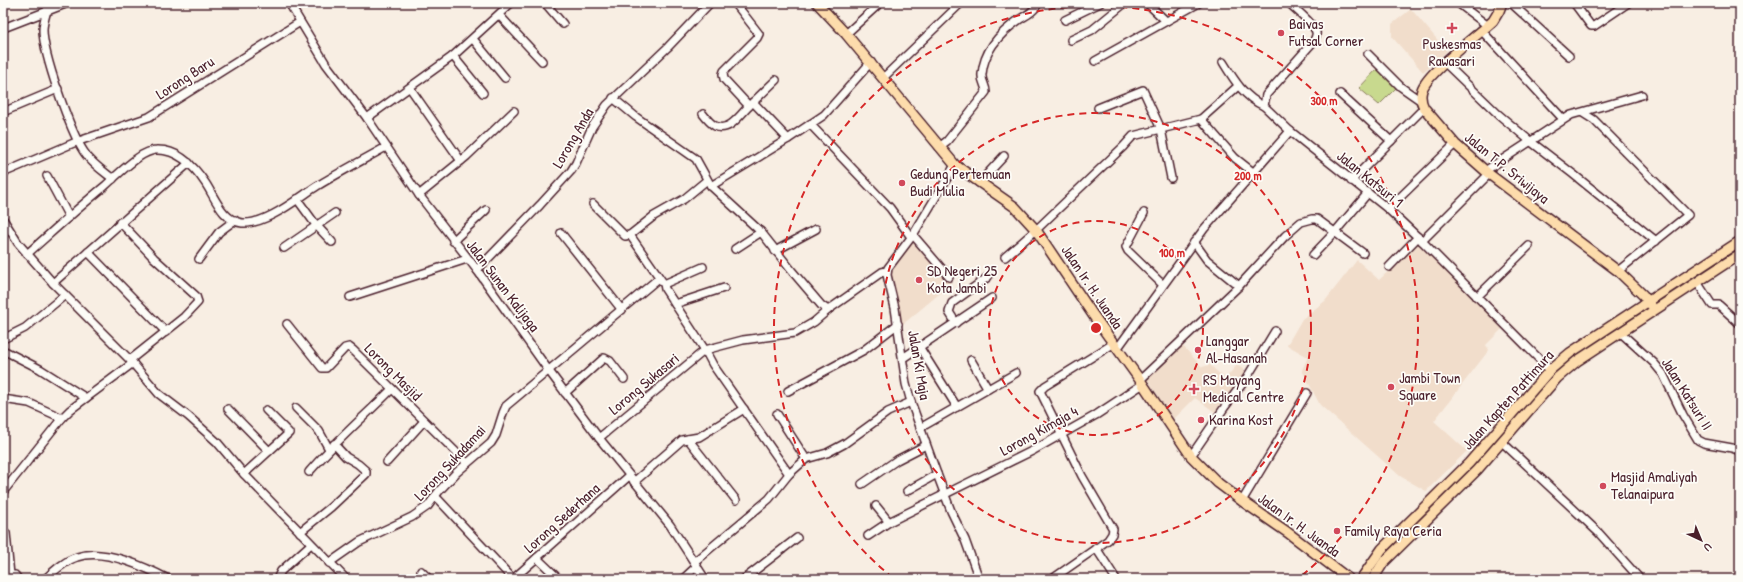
<svg xmlns="http://www.w3.org/2000/svg" width="1743" height="582" font-family="'Patrick Hand',sans-serif">
	<style>
		.built { fill: #f1ddcb }
		.green { fill: #c8d98e; stroke: #897c5c }
		.lines { fill: none; stroke-linecap: round; stroke-linejoin: round }
		.minor-casing { stroke: #4a1f2b; stroke-width: 10 }
		.major-casing { stroke: #4a1f2b; stroke-width: 12 }
		.minor { stroke: #fdfcf7; stroke-width: 7 }
		.major { stroke: #fddcac; stroke-width: 9 }
		.ring { fill: none; stroke: #d62828; stroke-width: 2; stroke-dasharray: 7 5 }
		.poi-dot { fill: #d1495b; stroke: #fdfcf7; stroke-width: 1.5 }
		.labels { text-anchor: middle; stroke-width: 3.5; stroke-linejoin: round; paint-order: stroke }
		.poi-label { font-size: 15px; fill: #4a1f2b; stroke: #fdfcf7; text-anchor: start }
		.street-label { font-size: 15px; fill: #4a1f2b; stroke: #fdfcf7 }
		.centre { fill: #d62828; stroke: #fdfcf7; stroke-width: 2 }
		.ring-label { font-size: 12px; text-anchor: middle; font-weight: bold; fill: #d62828; stroke: #fdfcf7; stroke-width: 3.5; stroke-linejoin: round; paint-order: stroke }
	</style>
	<rect width="100%" height="100%" fill="#f8eee3"/>
	<filter id="ink" filterUnits="userSpaceOnUse"><feTurbulence type="fractalNoise" baseFrequency=".025" numOctaves="2"/><feDisplacementMap in="SourceGraphic" scale="8" xChannelSelector="R" yChannelSelector="G"/><feConvolveMatrix kernelMatrix="1 2 1 2 8 2 1 2 1" color-interpolation-filters="sRGB"/></filter>
	<g filter="url(#ink)">
		<!-- built -->
		<g class="built">
			<path d="M 1411,9 L 1447,51 L 1423,72 L 1392,37 L 1392,24 Z"/>
			<path d="M 915,240 L 951,284 L 902,325 L 889,275 L 892,265 Z"/>
			<path d="M 1418,243 L 1503,328 L 1486,345 L 1489,350 L 1434,421 L 1467,451 L 1426,491 L 1400,476 L 1320,405 L 1302,370 L 1308,357 L 1287,345 L 1302,319 L 1325,301 L 1357,260 L 1379,280 Z"/>
			<path d="M 1182,345 L 1202,367 L 1210,365 L 1225,379 L 1237,365 L 1247,372 L 1215,412 L 1195,398 L 1173,420 L 1146,377 Z"/>
		</g>
		<!-- green -->
		<path class="green" d="M 1377,69 L 1397,87 L 1379,105 L 1359,88 Z"/>
		<g class="lines">
			<defs>
				<g id="minor">
					<path d="M 49,3 C 47,12 43,21 43,30 C 43,54 70,131 84,152 C 91,163 103,171 113,179"/>
					<path d="M 289,3 L 326,64 L 367,118 L 419,195 L 477,270 L 549,371 L 599,438 L 670,525 L 705,579"/>
					<path d="M 545,3 L 563,24"/>
					<path d="M 735,3 L 759,34 L 757,38 L 724,71 L 723,74 L 724,79 L 749,106 L 776,80"/>
					<path d="M 1147,3 L 1166,21"/>
					<path d="M 1289,3 C 1295,9 1314,24 1316,32 C 1317,35 1315,38 1314,41 L 1266,95 L 1264,106 L 1290,131 L 1388,209 L 1422,241 L 1550,370"/>
					<path d="M 1458,3 L 1488,26"/>
					<path d="M 1511,3 L 1569,56"/>
					<path d="M 1574,3 L 1591,26 L 1594,26 L 1628,3"/>
					<path d="M 499,15 L 542,61"/>
					<path d="M 1065,20 L 1100,3"/>
					<path d="M 6,27 L 68,3"/>
					<path d="M 1482,31 L 1563,119"/>
					<path d="M 846,34 L 880,3"/>
					<path d="M 473,39 L 505,78"/>
					<path d="M 1071,40 L 1092,30 L 1125,3"/>
					<path d="M 1368,54 L 1401,87 L 1421,101"/>
					<path d="M 453,56 L 483,93"/>
					<path d="M 1095,61 L 1199,3"/>
					<path d="M 1223,62 C 1234,80 1244,97 1264,106"/>
					<path d="M 1445,63 L 1498,114 L 1530,141 L 1573,174 L 1656,241"/>
					<path d="M 883,78 L 961,3"/>
					<path d="M 410,88 L 461,161"/>
					<path d="M 1340,94 L 1391,141"/>
					<path d="M 613,98 L 636,117 L 696,159 L 711,186 L 761,232 L 792,271 L 821,305 L 828,310"/>
					<path d="M 753,102 L 788,139"/>
					<path d="M 1098,108 L 1143,90 L 1161,129 L 1171,178"/>
					<path d="M 3,112 L 58,89"/>
					<path d="M 1583,113 L 1594,120 L 1688,215 L 1618,271"/>
					<path d="M 703,114 C 706,118 710,123 715,126 C 729,133 741,114 749,106"/>
					<path d="M 367,118 L 453,56 L 511,3"/>
					<path d="M 1201,119 L 1235,158 L 1254,173"/>
					<path d="M 810,124 L 890,208 L 911,237"/>
					<path d="M 939,147 L 947,141 L 986,92 C 986,85 981,81 982,74 C 984,50 1001,32 1020,19 C 1027,15 1035,11 1038,3"/>
					<path d="M 955,165 L 913,235 L 888,268 L 887,275 L 895,308 L 906,384 L 911,402 L 937,474 L 951,511 L 965,540 L 979,579"/>
					<path d="M 1485,171 L 1571,115 L 1642,95"/>
					<path d="M 3,173 L 76,142 L 149,117 L 300,22"/>
					<path d="M 47,176 L 69,217"/>
					<path d="M 1351,181 L 1424,108"/>
					<path d="M 979,183 L 1004,156"/>
					<path d="M 711,186 L 788,139 L 824,115 L 871,62"/>
					<path d="M 419,195 L 467,156 L 514,111"/>
					<path d="M 297,199 L 316,225 L 332,242"/>
					<path d="M 593,204 L 625,236 L 630,235 L 654,216 L 684,199 L 707,180"/>
					<path d="M 1388,209 L 1455,144"/>
					<path d="M 1144,213 L 1126,247 L 1128,251 L 1162,284"/>
					<path d="M 3,219 L 18,243 L 53,283 L 130,360 L 159,394 L 188,416 L 217,442 L 244,474 L 346,579"/>
					<path d="M 120,222 L 154,258 L 196,296 L 198,302 L 184,317 L 130,360"/>
					<path d="M 561,233 L 622,310"/>
					<path d="M 630,235 L 664,284 L 665,289 L 705,350 L 713,365 L 789,474"/>
					<path d="M 913,235 L 949,277"/>
					<path d="M 453,241 L 486,210"/>
					<path d="M 1422,241 L 1489,174"/>
					<path d="M 1194,242 L 1207,260 L 1239,286"/>
					<path d="M 284,248 L 335,213"/>
					<path d="M 735,249 L 761,232"/>
					<path d="M 775,251 L 816,229"/>
					<path d="M 88,252 L 166,332"/>
					<path d="M 27,254 C 53,231 78,208 105,186 C 116,176 129,163 142,155 C 146,153 151,150 156,150 C 178,149 195,167 206,184 C 215,198 223,221 242,223 C 266,225 298,198 317,186 C 340,172 363,160 386,147"/>
					<path d="M 1313,255 L 1335,232 L 1368,193"/>
					<path d="M 1005,257 L 1036,230 L 1123,147 L 1133,136 L 1201,119 L 1238,86"/>
					<path d="M 199,259 L 219,232 L 235,220"/>
					<path d="M 1389,267 L 1418,237"/>
					<path d="M 477,270 L 540,205 L 571,171 L 576,163 L 592,127 L 607,105 L 668,47 L 710,3"/>
					<path d="M 1697,282 L 1712,305 L 1719,305 L 1740,324"/>
					<path d="M 53,283 L 189,163"/>
					<path d="M 664,284 L 703,267"/>
					<path d="M 350,297 L 467,259"/>
					<path d="M 1477,297 L 1529,246"/>
					<path d="M 675,304 L 724,288"/>
					<path d="M 956,323 L 949,312 L 952,303 L 988,277"/>
					<path d="M 287,324 L 322,368 L 326,368 L 345,348 L 349,347 L 353,350 L 467,463"/>
					<path d="M 1621,333 L 1654,363 L 1663,374 L 1683,415 L 1698,440 L 1704,443 L 1732,448 L 1740,451"/>
					<path d="M 3,339 L 25,328 L 65,295"/>
					<path d="M 920,348 L 957,407"/>
					<path d="M 1117,349 L 1204,229 L 1290,131"/>
					<path d="M 3,350 L 40,369 L 86,398"/>
					<path d="M 903,358 L 992,298"/>
					<path d="M 971,360 L 988,389"/>
					<path d="M 1140,380 L 1239,286 L 1285,236 L 1301,222 L 1312,219 L 1317,219 L 1363,253"/>
					<path d="M 788,391 L 864,350 L 898,324"/>
					<path d="M 565,393 L 604,358 L 610,361 L 624,379"/>
					<path d="M 3,399 L 29,403 L 62,418"/>
					<path d="M 296,408 L 319,431 L 329,449"/>
					<path d="M 228,409 L 269,451"/>
					<path d="M 777,414 L 806,459"/>
					<path d="M 920,428 L 1016,373"/>
					<path d="M 599,438 L 705,350 L 743,340 L 795,333 L 814,322 L 828,310 L 882,272 L 887,271"/>
					<path d="M 688,439 L 736,500"/>
					<path d="M 1502,442 L 1598,532 L 1640,579"/>
					<path d="M 1191,456 L 1224,408 L 1246,379 L 1275,331"/>
					<path d="M 387,462 L 424,421"/>
					<path d="M 309,472 C 335,442 364,417 392,389"/>
					<path d="M 244,474 L 289,433 L 266,410"/>
					<path d="M 634,482 L 682,440 L 699,437 L 744,409"/>
					<path d="M 862,484 L 897,460 L 926,445"/>
					<path d="M 907,491 L 937,474"/>
					<path d="M 3,492 L 62,418 L 70,410 L 133,363"/>
					<path d="M 435,496 L 513,579"/>
					<path d="M 1242,501 L 1307,393"/>
					<path d="M 876,506 L 889,522"/>
					<path d="M 300,532 L 331,507 L 366,474 L 366,471 L 358,464 L 346,457 L 334,444"/>
					<path d="M 6,533 L 10,575"/>
					<path d="M 868,536 L 889,522 L 1034,450 L 1096,415 L 1143,384"/>
					<path d="M 1096,548 L 1116,579"/>
					<path d="M 537,558 L 559,579"/>
					<path d="M 694,562 L 769,499 L 789,474 L 806,459 L 827,453 L 844,444 L 888,412 L 911,402"/>
					<path d="M 329,563 L 359,542 L 412,517 L 428,506 L 439,491 L 456,473 L 491,443 L 496,435 L 503,413 L 506,406 L 659,278"/>
					<path d="M 421,571 L 429,579"/>
					<path d="M 3,578 L 10,575 L 15,575 L 18,579"/>
					<path d="M 45,579 C 54,571 66,560 77,557 C 103,548 145,567 168,579"/>
					<path d="M 277,579 L 281,571 L 311,544"/>
					<path d="M 513,579 L 629,476"/>
					<path d="M 683,579 L 697,566"/>
					<path d="M 744,579 L 797,538"/>
					<path d="M 1052,579 L 1108,540 L 1112,534 L 1113,529 L 1082,476 L 1040,391 L 1045,386 L 1113,344"/>
				</g>
				<g id="major">
					<path d="M 817,3 L 846,34 L 955,165 L 1015,207 L 1036,230 L 1093,315 L 1140,380 L 1191,456 L 1218,483 L 1242,501 L 1287,532 L 1349,579"/>
					<path d="M 1502,3 L 1499,11 L 1493,21 C 1478,35 1427,73 1422,90 C 1420,96 1421,102 1424,108 L 1455,144 L 1489,174 L 1618,271 L 1643,295 L 1651,305"/>
					<path d="M 1361,579 L 1382,549 L 1469,463 L 1550,370 L 1570,353 L 1740,241"/>
					<path d="M 1373,579 L 1383,563 L 1477,470 L 1557,378 L 1577,361 L 1740,254"/>
				</g>
			</defs>
			<!-- minor casing -->
			<use href="#minor" class="minor-casing"/>
			<!-- major casing -->
			<use href="#major" class="major-casing"/>
			<!-- minor -->
			<use href="#minor" class="minor"/>
			<!-- major -->
			<use href="#major" class="major"/>
		</g>
	</g>
	<!-- distance rings -->
	<g class="ring">
		<circle cx="1096" cy="328" r="107"/>
		<circle cx="1096" cy="328" r="215"/>
		<path d="M893 578A322 322 0 1 1 1299 578"/>
	</g>
	<!-- markers -->
	<g class="poi-dot">
		<path d="M1450 22h4v4h4v4h-4v4h-4v-4h-4v-4h4z"/>
		<circle cx="1281" cy="33" r="4"/>
		<circle cx="902" cy="183" r="4"/>
		<circle cx="919" cy="280" r="4"/>
		<circle cx="1198" cy="350" r="4"/>
		<circle cx="1391" cy="387" r="4"/>
		<path d="M1192 383h4v4h4v4h-4v4h-4v-4h-4v-4h4z"/>
		<circle cx="1201" cy="420" r="4"/>
		<circle cx="1603" cy="486" r="4"/>
		<circle cx="1337" cy="531" r="4"/>
	</g>
	<g class="labels">
		<!-- poi labels -->
		<g class="poi-label">
			<text x="1289" y="29">Baivas<tspan x="1289" dy="17">Futsal Corner</tspan></text>
			<text x="1452" y="49" text-anchor="middle">Puskesmas<tspan x="1452" dy="17">Rawasari</tspan></text>
			<text x="910" y="179">Gedung Pertemuan<tspan x="910" dy="17">Budi Mulia</tspan></text>
			<text x="927" y="276">SD Negeri 25<tspan x="927" dy="17">Kota Jambi</tspan></text>
			<text x="1206" y="346">Langgar<tspan x="1206" dy="17">Al-Hasanah</tspan></text>
			<text x="1399" y="383">Jambi Town<tspan x="1399" dy="17">Square</tspan></text>
			<text x="1203" y="385">RS Mayang<tspan x="1203" dy="17">Medical Centre</tspan></text>
			<text x="1209" y="425">Karina Kost</text>
			<text x="1611" y="482">Masjid Amaliyah<tspan x="1611" dy="17">Telanaipura</tspan></text>
			<text x="1345" y="536">Family Raya Ceria</text>
		</g>
		<!-- street labels -->
		<g class="street-label">
			<text transform="translate(185 78) rotate(-33)" y="5">Lorong Baru</text>
			<text transform="translate(573 138) rotate(-60)" y="5">Lorong Anda</text>
			<text transform="translate(1507 168) rotate(39)" y="5">Jalan T.P. Sriwijaya</text>
			<text transform="translate(1370 179) rotate(39)" y="5">Jalan Katsuri 1</text>
			<text transform="translate(503 286) rotate(53)" y="5">Jalan Sunan Kalijaga</text>
			<text transform="translate(1092 287) rotate(56)" y="5">Jalan Ir. H. Juanda</text>
			<text transform="translate(919 365) rotate(80)" y="5">Jalan Ki Maja</text>
			<text transform="translate(393 372) rotate(45)" y="5">Lorong Masjid</text>
			<text transform="translate(644 384) rotate(-40)" y="5">Lorong Sukasari</text>
			<text transform="translate(1687 394) rotate(58)" y="5">Jalan Katsuri II</text>
			<text transform="translate(1508 400) rotate(-48)" y="5">Jalan Kapten Pattimura</text>
			<text transform="translate(1039 431) rotate(-29)" y="5">Lorong Kimaja 4</text>
			<text transform="translate(450 463) rotate(-47)" y="5">Lorong Sukadamai</text>
			<text transform="translate(562 518) rotate(-42)" y="5">Lorong Sederhana</text>
			<text transform="translate(1299 525) rotate(36)" y="5">Jalan Ir. H. Juanda</text>
		</g>
	</g>
	<circle cx="1096" cy="328" r="6" class="centre"/>
	<g class="ring-label">
		<text x="1324" y="105">300 m</text>
		<text x="1248" y="180">200 m</text>
		<text x="1172" y="257">100 m</text>
	</g>
	<!-- margin -->
	<rect width="1743" height="582" fill="none" stroke="#fdfcf7" stroke-width="16"/>
	<rect x="8" y="8" width="1727" height="566" fill="none" stroke="#4a1f2b" stroke-width="1.5" filter="url(#ink)"/>
	<!-- north arrow -->
	<g transform="translate(1701 540) rotate(136)" stroke="#fdfcf7" stroke-width="3" paint-order="stroke">
	<path d="M0-3L7 15L0 10L-7 15Z" fill="#4a1f2b"/>
	<text y="-6" font-size="11" font-weight="bold" text-anchor="middle" fill="#4a1f2b">U</text>
	</g>
</svg>
